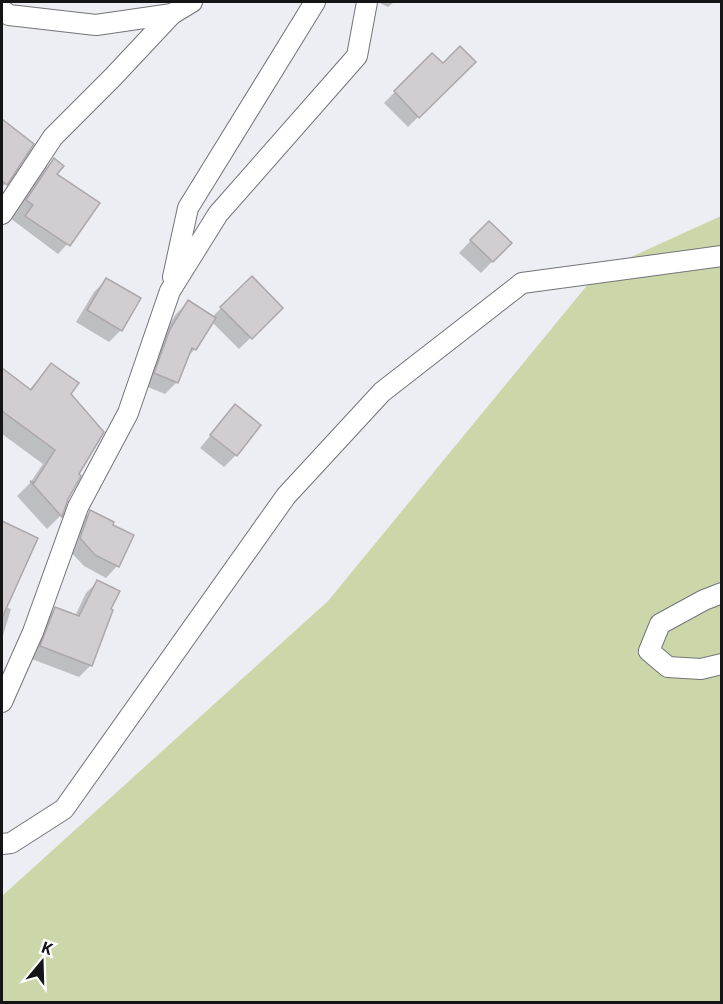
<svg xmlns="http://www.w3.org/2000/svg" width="723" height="1004" font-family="'Open Sans',sans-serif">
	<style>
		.green { fill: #ccd7a9 }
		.shadow { fill: #0003 }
		.building { fill: #d1cdd1; stroke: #aca7ab; stroke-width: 1.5 }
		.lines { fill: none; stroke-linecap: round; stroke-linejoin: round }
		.minor-casing { stroke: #737478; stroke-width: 22 }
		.minor { stroke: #fff; stroke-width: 20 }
	</style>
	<rect width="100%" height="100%" fill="#edeef3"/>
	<!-- green -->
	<path class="green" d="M 721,216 L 721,1002 L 2,1002 L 2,896 L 328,601 L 598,272 Z"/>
	<!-- shadow -->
	<g class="shadow">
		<path d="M 378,2 L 394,2 L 388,7 Z"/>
		<path d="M 432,55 L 443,65 L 474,62 L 408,127 L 384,103 Z"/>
		<path d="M 2,122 L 32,144 L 2,188 Z"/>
		<path d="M 54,160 L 54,175 L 75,236 L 58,254 L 10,218 L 36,177 Z"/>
		<path d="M 477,234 L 510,243 L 481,273 L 459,253 Z"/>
		<path d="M 252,278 L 270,319 L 239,349 L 212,322 L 195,349 L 187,357 L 177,382 L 165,394 L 143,385 L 158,342 L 176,314 L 188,302 L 212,317 Z"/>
		<path d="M 106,280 L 121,330 L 109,342 L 76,322 L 94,292 Z"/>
		<path d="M 51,365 L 69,394 L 77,475 L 60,516 L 47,529 L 17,496 L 30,483 L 43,464 L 2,434 L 2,370 L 29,390 Z"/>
		<path d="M 235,406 L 236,455 L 224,467 L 200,448 Z"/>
		<path d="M 90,512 L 117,566 L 106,578 L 84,566 L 69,550 L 79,523 Z"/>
		<path d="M 2,523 L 36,539 L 5,607 L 11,609 L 2,639 Z"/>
		<path d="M 97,582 L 109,609 L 91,665 L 79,677 L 29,658 L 44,620 L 55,609 L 75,616 L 86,593 Z"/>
	</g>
	<!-- building -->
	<g class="building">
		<path d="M 460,46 L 476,62 L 419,118 L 394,91 L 432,53 L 443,63 Z"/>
		<path d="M 2,119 L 34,144 L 7,185 L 2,181 Z"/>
		<path d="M 54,158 L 64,166 L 57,174 L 100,203 L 70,246 L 25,216 L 33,205 L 26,200 Z"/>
		<path d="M 489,221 L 512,243 L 493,262 L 470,240 Z"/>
		<path d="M 252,276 L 283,308 L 252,339 L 220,307 Z"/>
		<path d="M 106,278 L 141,298 L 122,331 L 87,310 Z"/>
		<path d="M 188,300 L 216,318 L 196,350 L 192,348 L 178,383 L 154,373 L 170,329 Z"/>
		<path d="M 51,363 L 79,383 L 71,394 L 104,432 L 79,474 L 81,476 L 68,499 L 62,517 L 30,481 L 34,483 L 55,450 L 2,411 L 2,368 L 31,390 Z"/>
		<path d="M 235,404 L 261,425 L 237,456 L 210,435 Z"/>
		<path d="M 90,510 L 114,522 L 113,525 L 134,535 L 119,567 L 95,555 L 80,538 Z"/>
		<path d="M 2,521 L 38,538 L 2,618 Z"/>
		<path d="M 97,580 L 120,591 L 111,609 L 113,610 L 92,666 L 40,646 L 55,607 L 79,616 Z"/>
	</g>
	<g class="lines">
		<defs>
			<g id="minor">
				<path d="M 2,10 L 9,15 L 96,25 L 172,14 L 192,2"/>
				<path d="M 2,214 L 53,137 L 113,77 L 172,14"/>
				<path d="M 173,277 L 188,208 L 315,2"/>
				<path d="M 722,593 L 704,600 L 660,624 L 649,651 L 668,667 L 701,669 L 722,664"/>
				<path d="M 2,702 L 33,632 L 78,507 L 128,413 L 170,291 L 218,214 L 357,56 L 367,2"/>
				<path d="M 2,844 L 11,843 L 64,809 L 286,496 L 382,392 L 522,283 L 722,256"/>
			</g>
		</defs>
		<!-- minor casing -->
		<use href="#minor" class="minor-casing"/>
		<!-- minor -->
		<use href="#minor" class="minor"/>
	</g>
	<!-- border -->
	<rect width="723" height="1004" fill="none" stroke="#151517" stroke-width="6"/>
	<!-- north arrow -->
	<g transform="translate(42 962) rotate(19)" stroke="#ffffff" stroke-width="4.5" paint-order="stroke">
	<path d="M0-4.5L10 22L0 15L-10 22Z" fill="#151517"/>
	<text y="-9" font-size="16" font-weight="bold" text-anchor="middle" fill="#151517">K</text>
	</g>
</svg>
